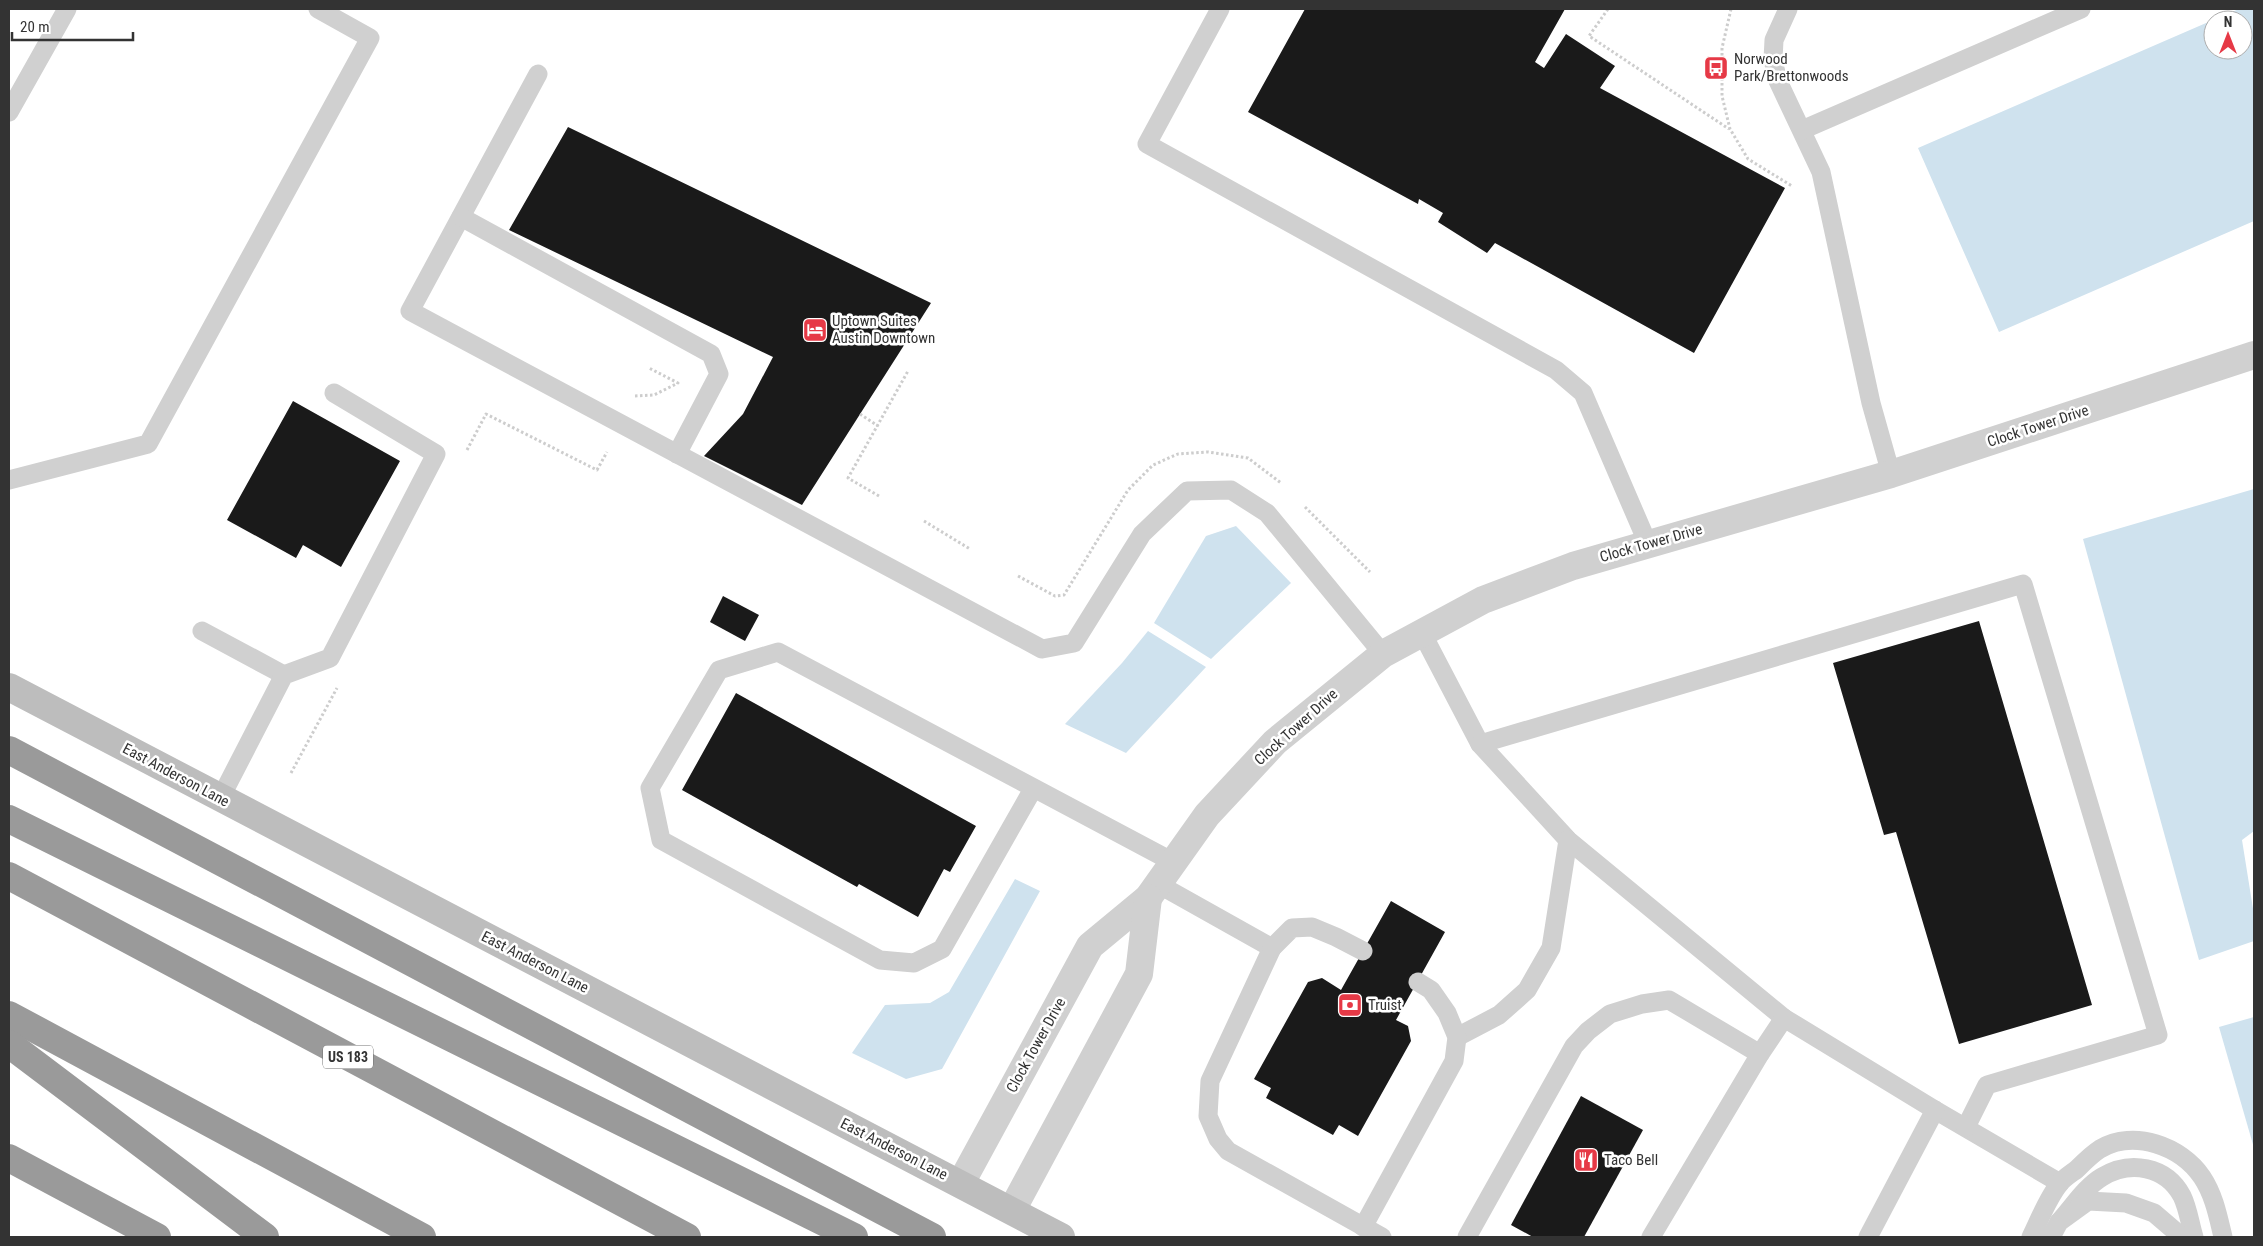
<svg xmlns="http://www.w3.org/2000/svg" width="2263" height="1246" font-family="'Roboto Condensed',sans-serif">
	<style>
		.water { fill: #cfe2ee }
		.building { fill: #1a1a1a }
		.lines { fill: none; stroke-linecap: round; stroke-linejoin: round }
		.path { stroke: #cdcdcd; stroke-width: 3; stroke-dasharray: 2.5 2.5; stroke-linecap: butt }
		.service { stroke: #d0d0d0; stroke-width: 19 }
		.minor { stroke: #d0d0d0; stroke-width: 28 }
		.secondary { stroke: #bdbdbd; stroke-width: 28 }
		.motorway { stroke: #9a9a9a; stroke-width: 28 }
		.labels { text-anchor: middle; stroke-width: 5; stroke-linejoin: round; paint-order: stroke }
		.shield { fill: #fff; stroke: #707070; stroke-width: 1 }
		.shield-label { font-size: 14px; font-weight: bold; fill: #333 }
		.poi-label { font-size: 15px; fill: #333; stroke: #fff; text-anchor: start }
		.street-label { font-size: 15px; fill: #333; stroke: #fff }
	</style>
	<rect width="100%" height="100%" fill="#fff"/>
	<!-- water -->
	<g class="water">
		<path d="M 2239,9 L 2254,9 L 2254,221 L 1999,332 L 1918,148 L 2213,20 L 2213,50 L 2243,50 L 2243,20 L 2213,20 Z"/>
		<path d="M 2254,489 L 2254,831 L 2242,840 L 2254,915 L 2254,941 L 2199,960 L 2083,539 Z"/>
		<path d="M 1236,526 L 1291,583 L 1211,659 L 1154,623 L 1206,536 Z"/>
		<path d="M 1148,631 L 1206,667 L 1126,753 L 1065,724 L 1122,663 Z"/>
		<path d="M 1015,879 L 1040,891 L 942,1069 L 906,1079 L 852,1053 L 885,1005 L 930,1003 L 949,992 Z"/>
		<path d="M 2254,1017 L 2254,1148 L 2219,1027 Z"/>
	</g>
	<!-- building -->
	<g class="building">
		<path d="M 1305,9 L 1565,9 L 1535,62 L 1544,68 L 1566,34 L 1615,66 L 1600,88 L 1785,188 L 1694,353 L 1495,243 L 1487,253 L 1438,222 L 1443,213 L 1419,199 L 1418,204 L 1248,112 Z"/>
		<path d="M 568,127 L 931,303 L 802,505 L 704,456 L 743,414 L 773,357 L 509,230 Z"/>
		<path d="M 293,401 L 400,461 L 341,567 L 303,545 L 296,558 L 227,520 Z"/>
		<path d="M 723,596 L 759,615 L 745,641 L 710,622 Z"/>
		<path d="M 1979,621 L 2092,1005 L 1959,1044 L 1896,832 L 1884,835 L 1833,663 Z"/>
		<path d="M 736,693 L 976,826 L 950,872 L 944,869 L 918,917 L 859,884 L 857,887 L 682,790 Z"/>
		<path d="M 1391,901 L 1445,932 L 1396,1020 L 1408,1026 L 1411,1041 L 1358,1136 L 1339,1125 L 1333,1135 L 1266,1098 L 1271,1088 L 1254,1079 L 1308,982 L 1322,978 L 1341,990 Z"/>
		<path d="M 1581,1096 L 1643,1130 L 1584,1237 L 1533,1237 L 1511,1225 Z"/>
	</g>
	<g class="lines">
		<!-- path -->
		<g class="path">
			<path d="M 1608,9 L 1589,36 L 1729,129"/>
			<path d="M 1731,9 L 1722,48 L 1722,96 L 1730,129 L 1748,159 L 1792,186"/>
			<path d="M 635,396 L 654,395 L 678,383 L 649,368"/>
			<path d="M 860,414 L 878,426"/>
			<path d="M 467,450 L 486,414 L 597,470 L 607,452"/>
			<path d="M 879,496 L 848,478 L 908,371"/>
			<path d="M 1305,507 L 1370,572"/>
			<path d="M 924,521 L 970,549"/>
			<path d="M 1018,576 L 1055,596 L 1064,595 L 1128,490 L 1153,465 L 1178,454 L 1208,452 L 1248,458 L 1281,483"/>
			<path d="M 291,773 L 337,688"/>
		</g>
		<!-- service -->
		<g class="service">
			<path d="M 1220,9 L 1147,144 L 1556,370 L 1583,393 L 1648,544"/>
			<path d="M 1788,9 L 1774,40 L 1773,60 L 1778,81 L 1821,172 L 1871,403 L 1891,474"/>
			<path d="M 538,74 L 410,311 L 1042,649 L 1074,643 L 1142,534 L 1187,491 L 1231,490 L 1267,513 L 1383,654"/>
			<path d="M 9,112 L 67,9"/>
			<path d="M 1802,130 L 2081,9"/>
			<path d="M 461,217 L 711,354 L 719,374 L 677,454"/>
			<path d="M 9,480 L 148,444 L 370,38 L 318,9"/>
			<path d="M 202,631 L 284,675"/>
			<path d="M 1422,633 L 1480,744 L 1568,840 L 1784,1018 L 1935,1110 L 2060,1183"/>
			<path d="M 1480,744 L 2023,584 L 2158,1035 L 1987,1085 L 1966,1127"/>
			<path d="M 1033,789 L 942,949 L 914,963 L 880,960 L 661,840 L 650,788 L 719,670 L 778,652 L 1173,862"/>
			<path d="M 220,799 L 284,675 L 330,658 L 436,454 L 334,393"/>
			<path d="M 1158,884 L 1272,948 L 1210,1081 L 1208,1116 L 1218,1139 L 1228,1151 L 1382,1237"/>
			<path d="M 1272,948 L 1292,928 L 1312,927 L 1336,937 L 1363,951"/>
			<path d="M 1457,1037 L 1499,1015 L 1527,990 L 1551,948 L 1568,840"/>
			<path d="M 2059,1222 C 2072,1208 2085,1187 2102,1177 C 2130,1160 2166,1166 2182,1196 C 2188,1208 2190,1224 2194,1237"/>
			<path d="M 1363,1227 L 1454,1061 L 1457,1037 L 1447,1013 L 1431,990 L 1418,982"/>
			<path d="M 1467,1237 L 1574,1046 L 1588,1031 L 1610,1014 L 1642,1004 L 1669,1000 L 1760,1054"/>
			<path d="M 1651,1237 L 1760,1054 L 1784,1018"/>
			<path d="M 1868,1237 L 1935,1110"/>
			<path d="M 2031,1237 C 2039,1221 2048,1197 2060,1183 C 2064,1178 2072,1173 2077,1169 C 2084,1162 2092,1154 2100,1149 C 2134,1129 2181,1146 2202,1177 C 2214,1195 2218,1216 2223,1237"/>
			<path d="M 2051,1237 L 2059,1222 L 2088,1201 L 2126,1203 L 2154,1213 L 2182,1237"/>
		</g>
		<!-- minor -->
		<g class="minor">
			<path d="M 961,1183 L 1090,946 L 1148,898 L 1207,815 L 1275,742 L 1383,654 L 1483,600 L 1573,566 L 1891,474 L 2254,355"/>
			<path d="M 1012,1210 L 1139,974 L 1148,898"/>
		</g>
		<!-- secondary -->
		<path class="secondary" d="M 9,687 L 1061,1237"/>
		<!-- motorway -->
		<g class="motorway">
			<path d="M 9,750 L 932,1237"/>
			<path d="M 9,819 L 854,1237"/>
			<path d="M 9,876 L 687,1237"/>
			<path d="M 9,1015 L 422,1237"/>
			<path d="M 9,1044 L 265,1237"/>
			<path d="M 9,1158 L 157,1237"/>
		</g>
	</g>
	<!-- icons -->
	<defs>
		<symbol id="bus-square" viewBox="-11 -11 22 22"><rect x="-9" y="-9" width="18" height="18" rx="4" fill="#e63946" stroke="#fff"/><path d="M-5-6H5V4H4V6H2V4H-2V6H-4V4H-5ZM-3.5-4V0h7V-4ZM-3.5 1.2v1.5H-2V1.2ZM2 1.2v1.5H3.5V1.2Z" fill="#fff"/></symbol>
		<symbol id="hotel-square" viewBox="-11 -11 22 22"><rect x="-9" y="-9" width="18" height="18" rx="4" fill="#e63946" stroke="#fff"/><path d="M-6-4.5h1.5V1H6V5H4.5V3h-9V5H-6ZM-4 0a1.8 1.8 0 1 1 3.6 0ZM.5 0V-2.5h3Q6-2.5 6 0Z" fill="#fff"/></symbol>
		<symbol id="bank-square" viewBox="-11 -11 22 22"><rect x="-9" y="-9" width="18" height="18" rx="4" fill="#e63946" stroke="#fff"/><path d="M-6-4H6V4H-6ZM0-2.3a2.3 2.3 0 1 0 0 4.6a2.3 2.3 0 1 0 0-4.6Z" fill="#fff"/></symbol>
		<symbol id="restaurant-square" viewBox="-11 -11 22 22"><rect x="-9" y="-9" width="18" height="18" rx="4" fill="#e63946" stroke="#fff"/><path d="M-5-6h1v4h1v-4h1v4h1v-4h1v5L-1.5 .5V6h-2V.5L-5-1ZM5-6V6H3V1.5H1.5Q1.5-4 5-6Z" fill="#fff"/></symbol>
	</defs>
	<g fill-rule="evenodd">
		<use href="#bus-square" x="1702" y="54" width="28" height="28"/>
		<use href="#hotel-square" x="801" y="316" width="28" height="28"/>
		<use href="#bank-square" x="1336" y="991" width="28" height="28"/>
		<use href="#restaurant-square" x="1572" y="1146" width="28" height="28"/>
	</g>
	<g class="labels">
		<!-- shield labels -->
		<rect class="shield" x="323" y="1045.5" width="50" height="23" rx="4"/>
		<g class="shield-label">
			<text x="348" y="1062">US 183</text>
		</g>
		<!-- poi labels -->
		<g class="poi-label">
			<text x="1734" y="64">Norwood<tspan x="1734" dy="17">Park/Brettonwoods</tspan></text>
			<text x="832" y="326">Uptown Suites<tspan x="832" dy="17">Austin Downtown</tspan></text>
			<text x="1368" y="1010">Truist</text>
			<text x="1604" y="1165">Taco Bell</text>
		</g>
		<!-- street labels -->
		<g class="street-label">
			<text transform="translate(2038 426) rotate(-18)" y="5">Clock Tower Drive</text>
			<text transform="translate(1651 543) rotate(-16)" y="5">Clock Tower Drive</text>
			<text transform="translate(1296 727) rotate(-42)" y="5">Clock Tower Drive</text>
			<text transform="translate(176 775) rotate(28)" y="5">East Anderson Lane</text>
			<text transform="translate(535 962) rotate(27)" y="5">East Anderson Lane</text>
			<text transform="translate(1036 1045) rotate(-61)" y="5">Clock Tower Drive</text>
			<text transform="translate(894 1149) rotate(27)" y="5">East Anderson Lane</text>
		</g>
	</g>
	<!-- border -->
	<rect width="2263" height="1246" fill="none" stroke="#333333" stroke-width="20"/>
	<!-- north arrow -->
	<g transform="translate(2228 35)"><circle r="24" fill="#ffffff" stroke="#adadad"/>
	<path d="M0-4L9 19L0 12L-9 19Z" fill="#e63946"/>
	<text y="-8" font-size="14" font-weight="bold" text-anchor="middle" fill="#333333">N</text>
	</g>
	<!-- scale -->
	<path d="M12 32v8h121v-8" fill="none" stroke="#333333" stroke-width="2.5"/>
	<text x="20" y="32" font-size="15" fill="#333333" stroke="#ffffff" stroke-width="4" paint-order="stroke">20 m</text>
</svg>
